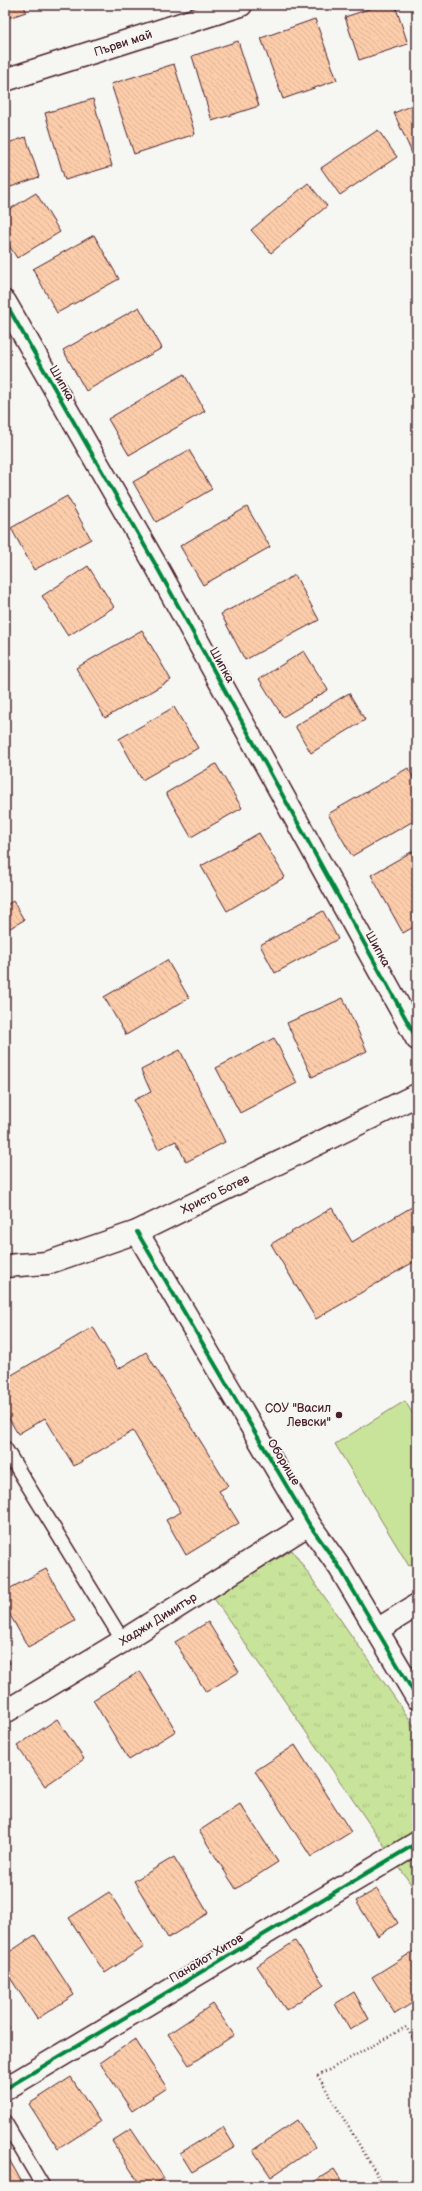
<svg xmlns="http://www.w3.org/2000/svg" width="422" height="2191" font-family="'Balsamiq Sans',sans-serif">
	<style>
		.park { fill: url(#park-tufts); stroke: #898263 }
		.pitch { fill: #c8e49b; stroke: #898263 }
		.building { fill: url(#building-back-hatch); stroke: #4a1f2b }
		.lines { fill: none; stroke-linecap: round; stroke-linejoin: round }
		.lane-casing { stroke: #4a1f2b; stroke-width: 16 }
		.street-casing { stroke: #4a1f2b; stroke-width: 25 }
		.path { stroke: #4a1f2b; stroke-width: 2.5; stroke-dasharray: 1 3; stroke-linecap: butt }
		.lane { stroke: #f6f6f2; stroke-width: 13 }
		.street { stroke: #f6f6f2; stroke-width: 22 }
		.cycleway-casing { stroke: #f6f6f2; stroke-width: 6 }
		.cycleway { stroke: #00873e; stroke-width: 4 }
		.poi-dot { fill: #4a1f2b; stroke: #f6f6f2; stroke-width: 1.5 }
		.labels { text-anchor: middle; stroke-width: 3.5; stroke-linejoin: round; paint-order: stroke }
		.street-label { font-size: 12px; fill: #4a1f2b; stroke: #f6f6f2 }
		.poi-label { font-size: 12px; fill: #4a1f2b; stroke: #f6f6f2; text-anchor: end }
	</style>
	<defs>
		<pattern id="park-tufts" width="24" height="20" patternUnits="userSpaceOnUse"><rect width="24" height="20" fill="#c8e49b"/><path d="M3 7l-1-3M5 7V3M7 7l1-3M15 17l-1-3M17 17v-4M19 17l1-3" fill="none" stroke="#adc386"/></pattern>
		<pattern id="building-back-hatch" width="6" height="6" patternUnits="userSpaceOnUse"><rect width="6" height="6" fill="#fccdab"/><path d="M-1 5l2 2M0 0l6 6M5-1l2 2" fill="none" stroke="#dab093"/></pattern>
	</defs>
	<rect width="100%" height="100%" fill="#f6f6f2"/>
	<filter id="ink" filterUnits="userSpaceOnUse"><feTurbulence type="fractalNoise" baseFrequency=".025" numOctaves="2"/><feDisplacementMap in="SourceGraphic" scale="8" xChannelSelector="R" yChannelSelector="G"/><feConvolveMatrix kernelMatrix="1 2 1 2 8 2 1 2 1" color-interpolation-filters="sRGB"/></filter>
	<g filter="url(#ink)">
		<!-- park -->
		<path class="park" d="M 292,1550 L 417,1730 L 417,1893 L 213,1597 Z"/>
		<!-- pitch -->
		<path class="pitch" d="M 405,1401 L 417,1421 L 417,1561 L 409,1566 L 335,1444 Z"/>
		<!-- building -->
		<g class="building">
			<path d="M 5,5 L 24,5 L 26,12 L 5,19 Z"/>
			<path d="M 381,5 L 395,5 L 408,44 L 359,60 L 345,17 Z"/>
			<path d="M 315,19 L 337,80 L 283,99 L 261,38 Z"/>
			<path d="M 238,41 L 259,106 L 212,121 L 192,56 Z"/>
			<path d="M 174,64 L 195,134 L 134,154 L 111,84 Z"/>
			<path d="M 93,99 L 112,166 L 65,180 L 45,113 Z"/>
			<path d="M 417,103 L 417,162 L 416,162 L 394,113 Z"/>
			<path d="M 378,130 L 397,157 L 340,195 L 321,168 Z"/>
			<path d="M 26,137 L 39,177 L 5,189 L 5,144 Z"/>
			<path d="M 308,183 L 327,206 L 271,253 L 251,230 Z"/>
			<path d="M 36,193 L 60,232 L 17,258 L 5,239 L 5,212 Z"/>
			<path d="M 94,235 L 119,279 L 57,313 L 33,269 Z"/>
			<path d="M 139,307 L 162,348 L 86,391 L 63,350 Z"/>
			<path d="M 184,374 L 205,411 L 129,455 L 108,419 Z"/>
			<path d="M 189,450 L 212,489 L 156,522 L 133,482 Z"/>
			<path d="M 67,496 L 91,539 L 34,570 L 11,528 Z"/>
			<path d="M 247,507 L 270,547 L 203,585 L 180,546 Z"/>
			<path d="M 88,566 L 114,607 L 68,636 L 42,596 Z"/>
			<path d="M 295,575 L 319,620 L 245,660 L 221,614 Z"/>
			<path d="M 417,615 L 417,630 L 411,618 Z"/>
			<path d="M 142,630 L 171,680 L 105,718 L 76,668 Z"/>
			<path d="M 304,651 L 328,690 L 283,717 L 259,679 Z"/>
			<path d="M 349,693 L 365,720 L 311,753 L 295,726 Z"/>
			<path d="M 174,707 L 198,748 L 142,780 L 119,739 Z"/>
			<path d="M 216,764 L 242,808 L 191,837 L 166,793 Z"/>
			<path d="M 408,768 L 417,784 L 417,819 L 352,856 L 328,814 Z"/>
			<path d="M 259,833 L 285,877 L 227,911 L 201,866 Z"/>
			<path d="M 413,851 L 417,858 L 417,925 L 403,933 L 371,875 Z"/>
			<path d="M 13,901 L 24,920 L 5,931 L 5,906 Z"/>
			<path d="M 323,911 L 338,939 L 275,973 L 260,945 Z"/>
			<path d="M 167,960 L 189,998 L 126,1035 L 104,997 Z"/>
			<path d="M 343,998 L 367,1051 L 312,1077 L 287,1023 Z"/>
			<path d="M 274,1038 L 297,1083 L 240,1113 L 216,1068 Z"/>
			<path d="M 180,1050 L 225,1142 L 186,1162 L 176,1141 L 158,1149 L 134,1100 L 151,1092 L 141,1070 Z"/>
			<path d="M 417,1204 L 417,1260 L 316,1319 L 271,1244 L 332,1208 L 352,1242 Z"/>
			<path d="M 93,1327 L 118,1369 L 146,1352 L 228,1486 L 219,1491 L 239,1523 L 186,1555 L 166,1520 L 181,1512 L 133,1431 L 74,1466 L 45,1418 L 18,1434 L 5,1412 L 5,1379 Z"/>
			<path d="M 46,1569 L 75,1621 L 28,1647 L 5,1606 L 5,1591 Z"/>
			<path d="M 208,1622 L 239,1672 L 206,1692 L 175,1642 Z"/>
			<path d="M 5,1655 L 10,1663 L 5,1667 Z"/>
			<path d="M 140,1671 L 176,1731 L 129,1760 L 93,1700 Z"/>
			<path d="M 57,1719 L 84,1759 L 45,1786 L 17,1746 Z"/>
			<path d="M 295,1745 L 351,1832 L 311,1857 L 255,1771 Z"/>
			<path d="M 240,1804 L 278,1862 L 236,1889 L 199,1831 Z"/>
			<path d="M 174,1857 L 208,1913 L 168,1938 L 134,1881 Z"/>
			<path d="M 377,1889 L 398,1923 L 378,1936 L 356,1901 Z"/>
			<path d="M 109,1892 L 144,1947 L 105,1973 L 69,1918 Z"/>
			<path d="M 35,1935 L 74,1995 L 37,2019 L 5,1970 L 5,1955 Z"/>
			<path d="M 295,1941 L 324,1985 L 286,2010 L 257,1966 Z"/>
			<path d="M 417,1949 L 417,2000 L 395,2014 L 372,1977 Z"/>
			<path d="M 354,1992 L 369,2019 L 350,2030 L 335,2004 Z"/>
			<path d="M 213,2004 L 234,2035 L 189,2065 L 168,2034 Z"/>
			<path d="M 5,2021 L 9,2028 L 5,2030 Z"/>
			<path d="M 135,2039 L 167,2088 L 132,2111 L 100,2063 Z"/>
			<path d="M 71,2077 L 100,2122 L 58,2149 L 29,2104 Z"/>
			<path d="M 297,2120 L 315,2147 L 271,2177 L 253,2150 Z"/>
			<path d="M 223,2127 L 235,2147 L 192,2172 L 180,2153 Z"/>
			<path d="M 131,2129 L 164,2178 L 152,2186 L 141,2186 L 112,2141 Z"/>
			<path d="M 5,2152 L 24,2186 L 5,2186 Z"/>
			<path d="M 334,2169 L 345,2186 L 307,2186 Z"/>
		</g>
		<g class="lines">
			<defs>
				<g id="lane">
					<path d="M 5,1448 L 123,1641"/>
					<path d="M 5,2122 L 43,2186"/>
				</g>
				<g id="street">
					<path d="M 5,80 L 241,5"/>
					<path d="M 5,302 L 154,562 L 417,1039"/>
					<path d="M 137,1232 L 309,1524 L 340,1568 L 417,1698"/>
					<path d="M 5,1266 L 47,1263 L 137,1232 L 417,1095"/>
					<path d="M 377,1630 L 417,1605"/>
					<path d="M 5,1712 L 123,1641 L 309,1524"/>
					<path d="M 5,2089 L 417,1843"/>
				</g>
			</defs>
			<!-- lane casing -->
			<use href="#lane" class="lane-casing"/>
			<!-- street casing -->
			<use href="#street" class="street-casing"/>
			<!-- path -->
			<path class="path" d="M 384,2186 L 318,2076 L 406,2027 L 417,2045"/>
			<!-- lane -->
			<use href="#lane" class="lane"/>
			<!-- street -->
			<use href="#street" class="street"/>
			<defs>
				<g id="cycleway">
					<path d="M 5,302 L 154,562 L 417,1039"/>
					<path d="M 137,1232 L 309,1524 L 340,1568 L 417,1698"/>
					<path d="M 5,2089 L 417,1843"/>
				</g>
			</defs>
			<!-- cycleway casing -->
			<use href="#cycleway" class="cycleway-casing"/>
			<!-- cycleway -->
			<use href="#cycleway" class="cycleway"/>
		</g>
	</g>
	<!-- markers -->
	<circle class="poi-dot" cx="339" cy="1415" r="4"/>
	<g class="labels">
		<!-- street labels -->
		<g class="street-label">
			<text transform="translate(123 43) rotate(-18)" y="4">Първи май</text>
			<text transform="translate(62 383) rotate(60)" y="4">Шипка</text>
			<text transform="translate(222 665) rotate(61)" y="4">Шипка</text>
			<text transform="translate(378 949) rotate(61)" y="4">Шипка</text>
			<text transform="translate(215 1194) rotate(-26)" y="4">Христо Ботев</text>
			<text transform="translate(284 1462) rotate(59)" y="4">Оборище</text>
			<text transform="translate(158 1619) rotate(-32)" y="4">Хаджи Димитър</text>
			<text transform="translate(206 1958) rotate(-31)" y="4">Панайот Хитов</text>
		</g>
		<!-- poi labels -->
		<g class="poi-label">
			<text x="331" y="1412">СОУ "Васил<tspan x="331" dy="14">Левски"</tspan></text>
		</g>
	</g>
	<!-- margin -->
	<rect width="422" height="2191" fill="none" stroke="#f6f6f2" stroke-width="20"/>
	<rect x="10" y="10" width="402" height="2171" fill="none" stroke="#4a1f2b" stroke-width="1.5" filter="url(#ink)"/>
</svg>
